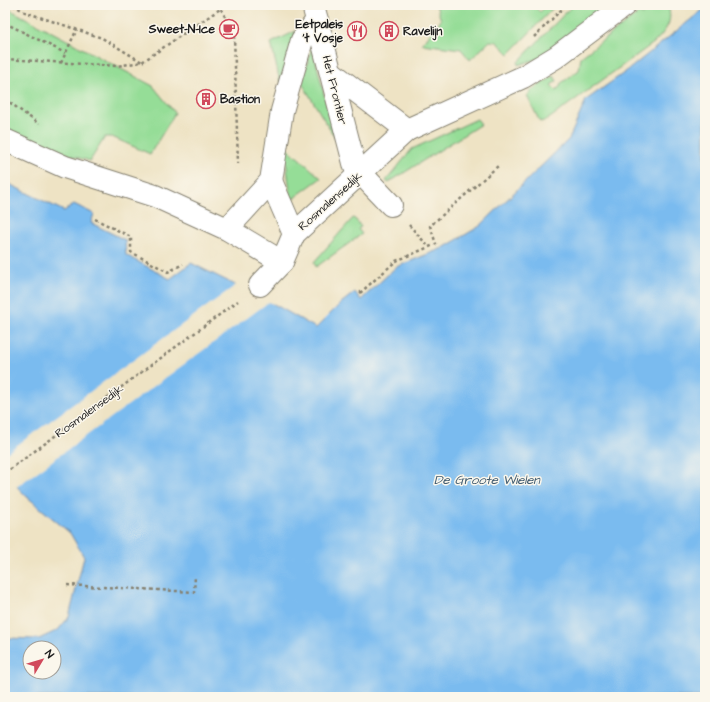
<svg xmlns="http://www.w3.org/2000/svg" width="710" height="702" font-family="'Architects Daughter',sans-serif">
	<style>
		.green { fill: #95dd97; stroke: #587c5a }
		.water { fill: #7abbef; stroke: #4b6c86; fill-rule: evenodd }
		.pier { fill: #eee3c4 }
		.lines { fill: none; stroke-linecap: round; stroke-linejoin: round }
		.minor-casing { stroke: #858070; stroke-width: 24 }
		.path { stroke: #858070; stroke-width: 2.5; stroke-dasharray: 3 3; stroke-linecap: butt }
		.minor { stroke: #fff; stroke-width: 22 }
		.labels { text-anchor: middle; stroke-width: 3; stroke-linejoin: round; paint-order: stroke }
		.poi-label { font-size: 12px; font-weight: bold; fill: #1c1c1c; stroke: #fbf7ec; text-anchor: end }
		.street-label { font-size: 12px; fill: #1c1c1c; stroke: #fbf7ec }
		.water-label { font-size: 13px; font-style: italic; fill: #425c70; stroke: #fbf7ec }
	</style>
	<rect width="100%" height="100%" fill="#fbf7ec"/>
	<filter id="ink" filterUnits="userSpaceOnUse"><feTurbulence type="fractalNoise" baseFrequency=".025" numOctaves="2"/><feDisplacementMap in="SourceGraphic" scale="8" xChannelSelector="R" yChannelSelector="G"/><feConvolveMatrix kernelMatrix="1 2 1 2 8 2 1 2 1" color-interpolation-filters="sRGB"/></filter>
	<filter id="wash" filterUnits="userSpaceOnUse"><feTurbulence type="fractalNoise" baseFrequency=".012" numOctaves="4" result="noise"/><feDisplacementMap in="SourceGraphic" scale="16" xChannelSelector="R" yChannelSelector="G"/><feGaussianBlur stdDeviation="0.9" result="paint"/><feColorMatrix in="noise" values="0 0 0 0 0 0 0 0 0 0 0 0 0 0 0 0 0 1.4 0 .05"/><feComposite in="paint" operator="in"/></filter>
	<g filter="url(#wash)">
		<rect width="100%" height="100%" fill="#eee3c4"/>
		<!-- green -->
		<g class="green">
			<path d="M 436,5 L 533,5 L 540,12 L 547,5 L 556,5 L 509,54 L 497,42 L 490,41 L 470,60 L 461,49 L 422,44 L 441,20 Z"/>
			<path d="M 573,5 L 612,5 L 543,57 L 518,65 L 518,62 Z"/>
			<path d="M 656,5 L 668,5 C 673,22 667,29 655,42 L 547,120 L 540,122 L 527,96 L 531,93 L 530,91 L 554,76 L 557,81 L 551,85 L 556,90 L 561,86 L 560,84 L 579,70 L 581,57 L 640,12 L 642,15 Z"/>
			<path d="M 5,7 L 153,86 L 175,113 L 150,154 L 112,137 L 105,137 L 90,161 L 51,150 L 5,131 Z"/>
			<path d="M 296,31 L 280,82 L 271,43 Z"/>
			<path d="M 312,46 L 335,138 L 302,83 Z"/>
			<path d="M 477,119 L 481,124 L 388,183 L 386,181 L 412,149 Z"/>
			<path d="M 284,145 L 321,178 L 291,200 Z"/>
			<path d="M 353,218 L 356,220 L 361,227 L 358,229 L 362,234 L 316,267 L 314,262 Z"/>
		</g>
		<!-- water -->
		<path class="water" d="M 705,8 L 705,697 L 5,697 L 5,638 L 39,639 L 58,630 L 69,617 L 84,557 L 70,533 L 26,496 L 5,474 L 5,182 L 64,211 L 74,204 L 94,214 L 91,223 L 125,240 L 126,255 L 170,279 L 191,263 L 272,303 L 316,328 L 341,303 L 355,292 L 361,300 L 396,267 L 443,248 L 480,226 L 569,139 L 586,100 L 628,70 ZM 30,648 L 54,648 L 54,672 L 30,672 Z"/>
		<!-- pier -->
		<path class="pier" d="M 233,281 L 274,301 L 273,302 L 275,303 L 273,304 L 269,302 L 15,488 L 5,477 L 5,454 L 236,285 L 232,282 Z"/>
	</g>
	<g filter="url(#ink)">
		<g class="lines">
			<defs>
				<g id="minor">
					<path d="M 313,5 L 355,167 L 391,205"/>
					<path d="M 331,72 L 407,130"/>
					<path d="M 5,140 L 65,167 L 155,196 L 227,229 L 282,262"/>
					<path d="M 271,181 L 294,234"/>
					<path d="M 227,229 L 271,181 L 282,111 L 302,40 L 317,20"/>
					<path d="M 260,285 L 282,262 L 294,234 L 407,130 L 523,77 L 556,57 L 625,5"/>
				</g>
			</defs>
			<!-- minor casing -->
			<use href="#minor" class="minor-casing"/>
			<!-- path -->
			<g class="path">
				<path d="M 13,5 L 25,12 L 102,38 L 142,62"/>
				<path d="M 221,9 L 234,34 L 238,164"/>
				<path d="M 5,23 L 65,53"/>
				<path d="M 534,37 L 566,5"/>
				<path d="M 5,59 L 117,66 L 142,62 L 226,5"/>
				<path d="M 61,63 L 77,29"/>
				<path d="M 5,99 L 39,124"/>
				<path d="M 95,219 L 131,237 L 131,252 L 168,272 L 183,264"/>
				<path d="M 409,225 L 429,247"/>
				<path d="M 360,293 L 396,261 L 436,244 L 430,226 L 498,166"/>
				<path d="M 5,473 L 238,301"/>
				<path d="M 67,585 L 194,592 L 195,576"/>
			</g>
			<!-- minor -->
			<use href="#minor" class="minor"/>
		</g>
	</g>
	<!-- icons -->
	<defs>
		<symbol id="cafe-ring" viewBox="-11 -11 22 22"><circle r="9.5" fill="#fbf7ec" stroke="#d1495b" stroke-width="1.5"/><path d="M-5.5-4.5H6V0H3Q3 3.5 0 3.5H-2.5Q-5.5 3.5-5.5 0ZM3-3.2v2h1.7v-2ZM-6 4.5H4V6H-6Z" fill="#d1495b"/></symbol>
		<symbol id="restaurant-ring" viewBox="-11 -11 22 22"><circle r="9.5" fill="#fbf7ec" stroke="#d1495b" stroke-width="1.5"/><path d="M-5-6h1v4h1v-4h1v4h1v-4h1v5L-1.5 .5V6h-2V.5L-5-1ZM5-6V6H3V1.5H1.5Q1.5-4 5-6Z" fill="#d1495b"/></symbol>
		<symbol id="building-ring" viewBox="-11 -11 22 22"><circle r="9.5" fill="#fbf7ec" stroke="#d1495b" stroke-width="1.5"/><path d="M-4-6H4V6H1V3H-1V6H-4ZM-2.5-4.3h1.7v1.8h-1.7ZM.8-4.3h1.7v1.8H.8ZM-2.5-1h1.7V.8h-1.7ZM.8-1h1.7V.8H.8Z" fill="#d1495b"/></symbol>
	</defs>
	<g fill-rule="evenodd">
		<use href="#cafe-ring" x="218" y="18" width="22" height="22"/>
		<use href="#restaurant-ring" x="346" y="20" width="22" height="22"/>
		<use href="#building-ring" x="378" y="20" width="22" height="22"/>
		<use href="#building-ring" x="195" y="88" width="22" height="22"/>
	</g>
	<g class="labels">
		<!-- poi labels -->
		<g class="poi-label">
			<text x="343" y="28">Eetpaleis<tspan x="343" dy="14">'t Vosje</tspan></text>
			<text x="215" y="33">Sweet-N-Ice</text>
			<text x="403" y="35" text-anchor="start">Ravelijn</text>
			<text x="220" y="103" text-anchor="start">Bastion</text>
		</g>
		<!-- street labels -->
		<g class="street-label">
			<text transform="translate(335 90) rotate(76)" y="4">Het Frontier</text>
			<text transform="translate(330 201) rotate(-42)" y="4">Rosmalensedijk</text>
			<text transform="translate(89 411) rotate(-36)" y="4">Rosmalensedijk</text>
		</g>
		<!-- water labels -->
		<g class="water-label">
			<text x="487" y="484">De Groote Wielen</text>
		</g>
	</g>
	<!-- margin -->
	<rect width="710" height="702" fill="none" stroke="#fbf7ec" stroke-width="20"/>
	<!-- north arrow -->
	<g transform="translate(42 660) rotate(52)"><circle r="19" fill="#fbf7ec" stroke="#a29f99"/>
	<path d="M0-3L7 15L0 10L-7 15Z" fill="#d1495b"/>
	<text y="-6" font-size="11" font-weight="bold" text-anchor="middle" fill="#1c1c1c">N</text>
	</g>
</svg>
